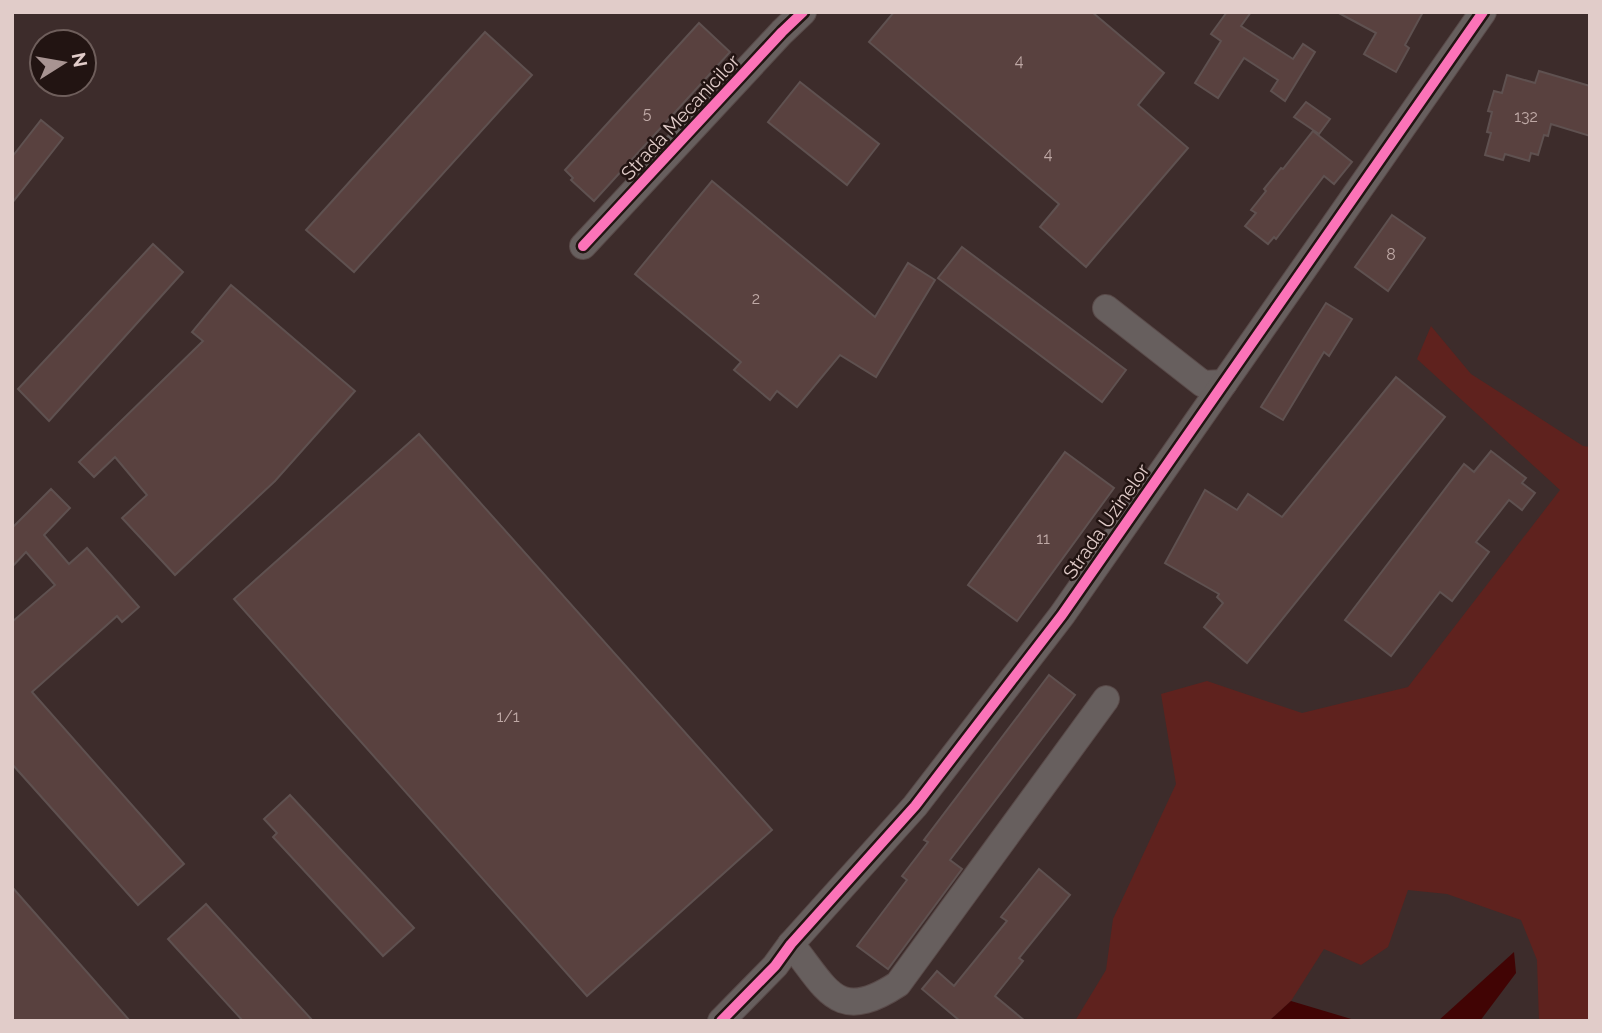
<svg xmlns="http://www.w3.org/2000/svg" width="1602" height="1033" font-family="Raleway,sans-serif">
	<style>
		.green { fill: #5f221e }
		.water { fill: #410404 }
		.building { fill: #59413f; stroke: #5f5150; stroke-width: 2 }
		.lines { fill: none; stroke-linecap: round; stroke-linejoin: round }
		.minor-casing { stroke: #594a49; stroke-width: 28 }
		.minor { stroke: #675f5e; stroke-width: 26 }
		.cycleway-casing { stroke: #221412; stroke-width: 15 }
		.cycleway { stroke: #fb73b8; stroke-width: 10 }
		.labels { text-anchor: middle; stroke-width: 5; stroke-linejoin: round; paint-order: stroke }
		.number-label { font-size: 16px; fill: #bfa9a6 }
		.street-label { font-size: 19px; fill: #e1ccc9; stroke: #221412 }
	</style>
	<rect width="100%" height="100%" fill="#3d2c2b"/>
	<!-- green -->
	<path class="green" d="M 1431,326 L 1471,374 L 1583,446 L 1590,447 L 1590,1021 L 1539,1021 L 1537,960 L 1521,920 L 1447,894 L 1408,890 L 1388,947 L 1361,965 L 1324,949 L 1291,1001 L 1269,1021 L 1075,1021 L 1106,970 L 1113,919 L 1176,784 L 1161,694 L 1207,681 L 1302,713 L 1408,687 L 1560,490 L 1417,359 Z"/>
	<!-- water -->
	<g class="water">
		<path d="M 1514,952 L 1516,973 L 1480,1021 L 1438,1021 Z"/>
		<path d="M 1291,1001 L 1358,1021 L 1269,1021 Z"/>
	</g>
	<!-- building -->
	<g class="building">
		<path d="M 894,12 L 1092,12 L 1164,73 L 1138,105 L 1188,148 L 1086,267 L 1040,227 L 1059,204 L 869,42 Z"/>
		<path d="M 1227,12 L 1251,12 L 1241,26 L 1293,59 L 1303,44 L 1315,52 L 1285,101 L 1271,91 L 1278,80 L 1244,58 L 1218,98 L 1195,83 L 1221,41 L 1211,34 Z"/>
		<path d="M 1337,12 L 1423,12 L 1405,45 L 1409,48 L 1396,72 L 1364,54 L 1376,33 Z"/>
		<path d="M 699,23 L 730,52 L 594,201 L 571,180 L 573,178 L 565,170 Z"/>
		<path d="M 485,32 L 532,75 L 354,272 L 306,230 Z"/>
		<path d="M 1539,71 L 1590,86 L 1590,136 L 1551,124 L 1548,136 L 1544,135 L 1538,155 L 1531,153 L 1529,161 L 1505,154 L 1503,160 L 1485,155 L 1491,133 L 1487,132 L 1492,112 L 1488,111 L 1494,91 L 1502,93 L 1507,75 L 1535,83 Z"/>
		<path d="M 800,82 L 879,144 L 847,185 L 768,122 Z"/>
		<path d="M 1306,102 L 1330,119 L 1319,134 L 1294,117 Z"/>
		<path d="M 41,120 L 63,138 L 12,203 L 12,157 Z"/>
		<path d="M 1313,131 L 1352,162 L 1334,184 L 1324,176 L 1276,239 L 1274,237 L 1268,244 L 1245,226 L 1256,213 L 1251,210 L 1266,191 L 1264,189 L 1281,168 L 1283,169 Z"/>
		<path d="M 712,181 L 875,317 L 908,263 L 935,280 L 876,377 L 840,355 L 797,407 L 777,391 L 770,400 L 734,370 L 741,362 L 635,274 Z"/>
		<path d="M 1392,215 L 1425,238 L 1388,291 L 1355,267 Z"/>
		<path d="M 153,244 L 183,272 L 49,421 L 18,389 Z"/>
		<path d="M 962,247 L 1126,370 L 1102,402 L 938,278 Z"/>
		<path d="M 231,285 L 355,391 L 275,481 L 175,575 L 122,518 L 147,495 L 115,457 L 94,477 L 79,462 L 203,341 L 192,332 Z"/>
		<path d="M 1326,303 L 1352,319 L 1329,356 L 1324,352 L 1283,420 L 1261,407 Z"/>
		<path d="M 1396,377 L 1445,417 L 1247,663 L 1204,627 L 1223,603 L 1217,597 L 1219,594 L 1165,563 L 1205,490 L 1237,510 L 1248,494 L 1282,517 Z"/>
		<path d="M 419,434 L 772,830 L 587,996 L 234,599 Z"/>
		<path d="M 1491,451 L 1526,478 L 1522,483 L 1535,493 L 1522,510 L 1509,500 L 1476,542 L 1489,552 L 1452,601 L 1440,592 L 1391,656 L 1345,620 L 1464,464 L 1474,472 Z"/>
		<path d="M 1065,452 L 1114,488 L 1017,621 L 968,585 Z"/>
		<path d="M 51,489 L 70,508 L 44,535 L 69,564 L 87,548 L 139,607 L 122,622 L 117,616 L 32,692 L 184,864 L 138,905 L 12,764 L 12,622 L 55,585 L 26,552 L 12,567 L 12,528 Z"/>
		<path d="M 1049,675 L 1075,695 L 950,860 L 962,869 L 888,969 L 857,946 L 907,880 L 902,876 L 928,842 L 924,840 Z"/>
		<path d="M 290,795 L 414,928 L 383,956 L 273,837 L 277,833 L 264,819 Z"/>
		<path d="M 1039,869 L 1070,895 L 1019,958 L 1023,961 L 995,996 L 1025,1021 L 960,1021 L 922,989 L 937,971 L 954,986 L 1007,921 L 1001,917 Z"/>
		<path d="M 12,887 L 130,1021 L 12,1021 Z"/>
		<path d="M 206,904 L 313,1021 L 243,1021 L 168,939 Z"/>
	</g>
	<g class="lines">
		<defs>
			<g id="minor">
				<path d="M 583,246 L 782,32 L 803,12"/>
				<path d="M 1106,308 L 1203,384 L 1224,383"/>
				<path d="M 791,944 C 828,990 837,1024 898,984 L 1106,699"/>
				<path d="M 721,1021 L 775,966 L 791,944 L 915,806 L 1062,615 L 1483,12"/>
			</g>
		</defs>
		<!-- minor casing -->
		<use href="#minor" class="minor-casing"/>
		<!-- minor -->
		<use href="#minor" class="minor"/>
		<defs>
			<g id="cycleway">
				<path d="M 583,246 L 782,32 L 803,12"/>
				<path d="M 721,1021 L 775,966 L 791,944 L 915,806 L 1062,615 L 1483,12"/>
			</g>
		</defs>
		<!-- cycleway casing -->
		<use href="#cycleway" class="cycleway-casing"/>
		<!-- cycleway -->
		<use href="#cycleway" class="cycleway"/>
	</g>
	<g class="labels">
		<!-- number labels -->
		<g class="number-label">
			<text x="1019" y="66">4</text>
			<text x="647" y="119">5</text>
			<text x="1526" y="122">132</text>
			<text x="1048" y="159">4</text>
			<text x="1391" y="260">8</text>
			<text x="756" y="304">2</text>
			<text x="1043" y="544">11</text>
			<text x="508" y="722">1/1</text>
		</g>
		<!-- street labels -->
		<g class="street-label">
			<text transform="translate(680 117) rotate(-47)" y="7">Strada Mecanicilor</text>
			<text transform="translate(1106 521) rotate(-55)" y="7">Strada Uzinelor</text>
		</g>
	</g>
	<!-- border -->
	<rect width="1602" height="1033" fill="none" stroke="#e1ccc9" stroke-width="28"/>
	<!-- north arrow -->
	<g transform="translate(63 63) rotate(79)"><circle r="33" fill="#221412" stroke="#6e5e5b" stroke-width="2"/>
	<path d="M0-5L12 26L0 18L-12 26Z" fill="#a89492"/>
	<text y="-10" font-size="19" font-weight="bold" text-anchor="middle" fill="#e1ccc9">N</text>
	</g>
</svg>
